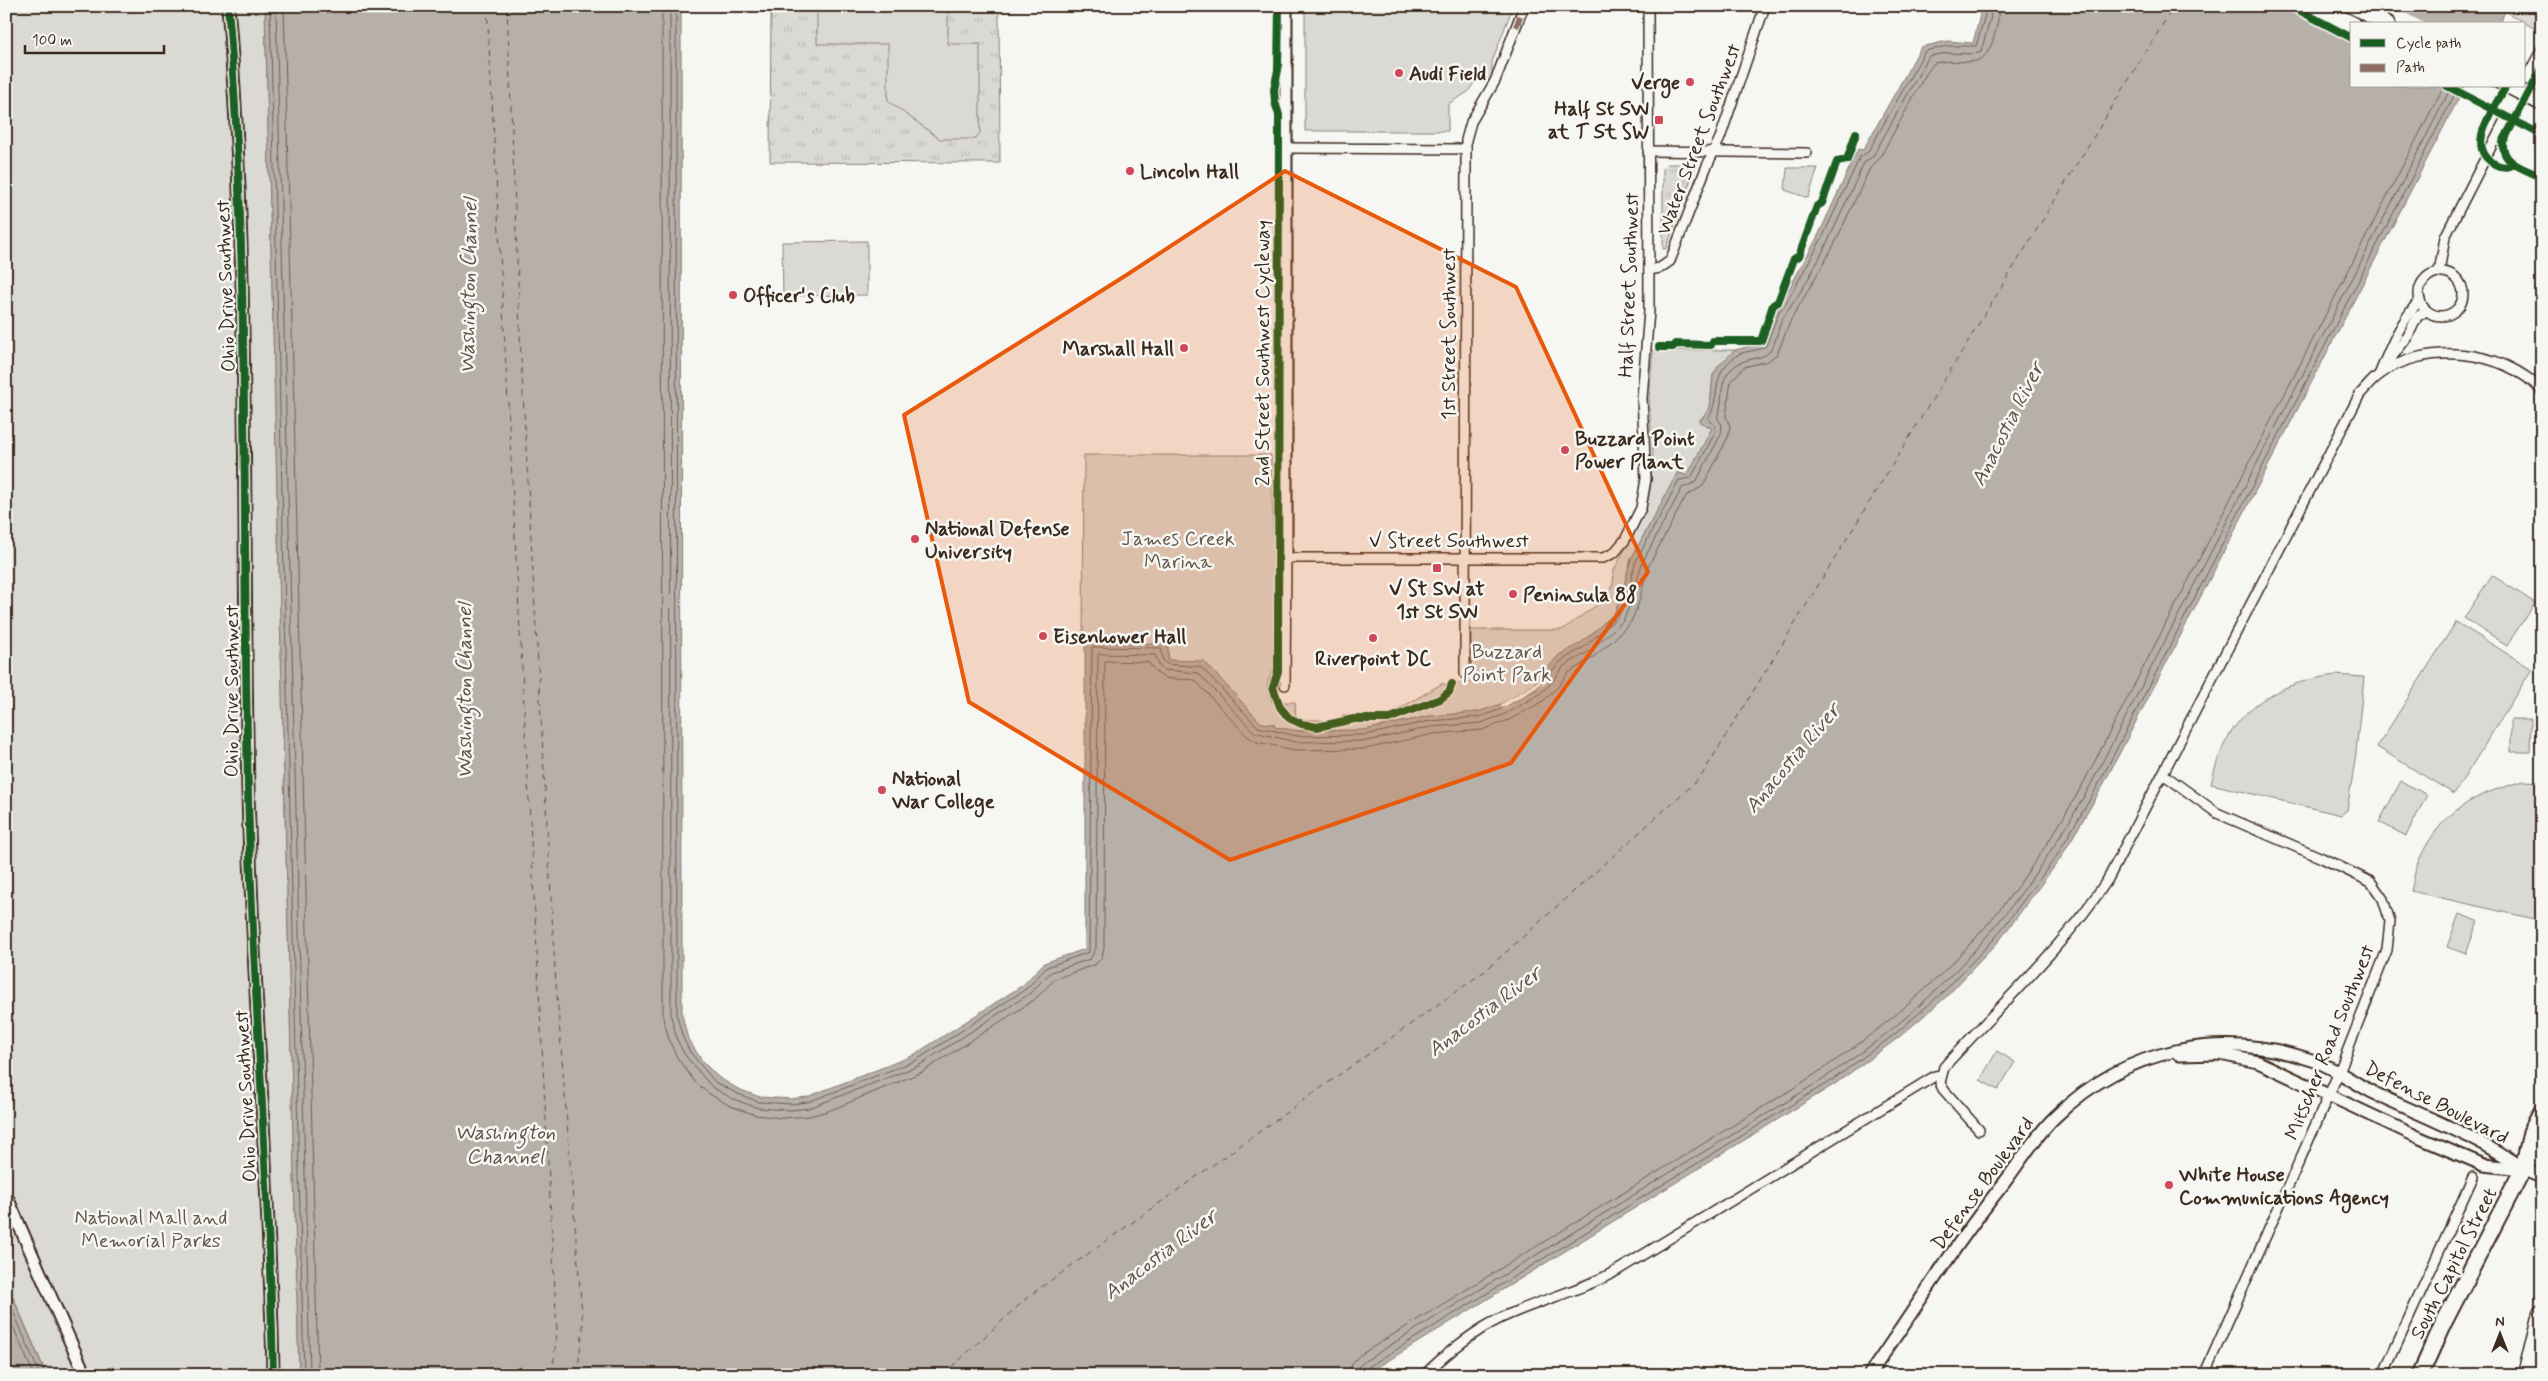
<svg xmlns="http://www.w3.org/2000/svg" width="2548" height="1381" font-family="Mynerve,sans-serif">
	<style>
		.grass { fill: url(#grass-tufts); stroke: #8a8278 }
		.park { fill: #dad9d3; stroke: #8a8278 }
		.water { fill: #b6b0a9; stroke: #857a71 }
		.pier { fill: #f6f6f2 }
		.lines { fill: none; stroke-linecap: round; stroke-linejoin: round }
		.shore { stroke: #6c6056; stroke-width: 1 }
		.ferry { stroke: #605248; stroke-width: 1; stroke-dasharray: 6 5; stroke-linecap: butt }
		.minor-casing { stroke: #3b2a1e; stroke-width: 12 }
		.tertiary-casing { stroke: #3b2a1e; stroke-width: 15 }
		.secondary-casing { stroke: #3b2a1e; stroke-width: 16 }
		.primary-casing { stroke: #3b2a1e; stroke-width: 19 }
		.motorway-casing { stroke: #3b2a1e; stroke-width: 21 }
		.minor { stroke: #f6f6f2; stroke-width: 9 }
		.tertiary { stroke: #f6f6f2; stroke-width: 11 }
		.secondary { stroke: #f6f6f2; stroke-width: 12 }
		.primary { stroke: #f6f6f2; stroke-width: 15 }
		.motorway { stroke: #f6f6f2; stroke-width: 18 }
		.primary-bridge-casing { stroke: #3b2a1e; stroke-width: 19; stroke-linecap: butt }
		.primary-bridge { stroke: #f6f6f2; stroke-width: 15 }
		.quiet { stroke: #8d6e63; stroke-width: 6; stroke-dasharray: 12 6; stroke-linecap: butt }
		.cycleway-casing { stroke: #f6f6f2; stroke-width: 11 }
		.cycleway { stroke: #1b5e20; stroke-width: 8 }
		.marked { fill: #e8590c; fill-opacity: 0.2; stroke: #e8590c; stroke-width: 4; stroke-linejoin: round }
		.poi-dot { fill: #d1495b; stroke: #f6f6f2; stroke-width: 2 }
		.labels { text-anchor: middle; stroke-width: 5; stroke-linejoin: round; paint-order: stroke }
		.poi-label { font-size: 20px; font-weight: bold; fill: #3b2a1e; stroke: #f6f6f2; text-anchor: start }
		.street-label { font-size: 20px; fill: #3b2a1e; stroke: #f6f6f2 }
		.park-label { font-size: 20px; fill: #63564b; stroke: #f6f6f2 }
		.water-label { font-size: 21px; font-style: italic; fill: #605248; stroke: #f6f6f2 }
	</style>
	<defs>
		<pattern id="grass-tufts" width="24" height="20" patternUnits="userSpaceOnUse" patternTransform="scale(1.25)"><rect width="24" height="20" fill="#dad9d3"/><path d="M3 7l-1-3M5 7V3M7 7l1-3M15 17l-1-3M17 17v-4M19 17l1-3" fill="none" stroke="#bcbab5"/></pattern>
	</defs>
	<rect width="100%" height="100%" fill="#f6f6f2"/>
	<filter id="ink" filterUnits="userSpaceOnUse"><feTurbulence type="fractalNoise" baseFrequency=".02" numOctaves="2"/><feDisplacementMap in="SourceGraphic" scale="10" xChannelSelector="R" yChannelSelector="G"/><feConvolveMatrix kernelMatrix="1 2 1 2 8 2 1 2 1" color-interpolation-filters="sRGB"/></filter>
	<g filter="url(#ink)">
		<!-- grass -->
		<g class="grass">
			<path d="M 771,6 L 999,6 L 1000,163 L 770,162 Z"/>
			<path d="M 1667,164 L 1691,164 L 1695,168 L 1666,249 L 1663,249 L 1663,168 Z"/>
		</g>
		<!-- park -->
		<g class="park">
			<path d="M 6,6 L 265,6 L 299,1375 L 47,1375 L 6,1281 Z"/>
			<path d="M 817,6 L 948,6 L 948,44 L 980,44 L 980,133 L 975,139 L 940,139 L 888,101 L 888,44 L 817,44 Z"/>
			<path d="M 1305,6 L 1513,6 L 1492,62 L 1492,82 L 1477,78 L 1468,92 L 1448,104 L 1448,131 L 1305,131 Z"/>
			<path d="M 2507,6 L 2542,6 L 2542,33 L 2506,12 Z"/>
			<path d="M 1787,168 L 1818,168 L 1808,198 L 1785,190 Z"/>
			<path d="M 867,241 L 867,295 L 783,296 L 782,242 Z"/>
			<path d="M 1653,350 L 1735,350 L 1713,375 L 1710,408 L 1699,421 L 1712,428 L 1687,476 L 1678,472 L 1631,559 L 1620,600 L 1614,614 L 1581,643 L 1559,655 L 1533,685 L 1501,704 L 1478,712 L 1430,716 L 1365,730 L 1298,731 L 1274,727 L 1274,724 L 1261,723 L 1204,662 L 1168,660 L 1168,644 L 1083,642 L 1084,455 L 1271,455 L 1274,562 L 1273,669 L 1267,685 L 1272,702 L 1295,702 L 1296,719 L 1337,721 L 1342,720 L 1342,715 L 1389,715 L 1443,683 L 1445,685 L 1473,681 L 1476,673 L 1471,665 L 1471,630 L 1562,630 L 1605,599 L 1613,584 L 1614,570 L 1646,509 L 1650,489 L 1653,459 L 1649,399 Z"/>
			<path d="M 2492,575 L 2535,603 L 2507,645 L 2464,618 Z"/>
			<path d="M 2456,622 L 2532,669 L 2454,794 L 2377,747 Z"/>
			<path d="M 2336,675 L 2364,677 L 2355,761 L 2347,810 L 2341,815 L 2211,784 C 2226,714 2268,684 2336,675 Z"/>
			<path d="M 2511,719 L 2531,719 L 2530,752 L 2511,752 Z"/>
			<path d="M 2401,781 L 2427,795 L 2406,836 L 2379,822 Z"/>
			<path d="M 2524,781 L 2542,782 L 2542,918 L 2539,920 L 2411,891 C 2414,880 2415,867 2420,858 C 2442,810 2475,794 2524,781 Z"/>
			<path d="M 2459,914 L 2478,921 L 2466,954 L 2447,947 Z"/>
			<path d="M 1997,1051 L 2015,1062 L 1998,1090 L 1980,1080 Z"/>
		</g>
		<!-- water -->
		<g class="water">
			<path d="M 265,6 L 681,6 L 682,1015 L 688,1039 L 703,1062 L 718,1077 L 738,1089 L 760,1097 L 791,1099 L 807,1097 L 912,1056 L 1023,985 L 1044,963 L 1085,949 L 1085,642 L 1168,644 L 1168,660 L 1204,661 L 1261,723 L 1274,724 L 1274,727 L 1298,731 L 1365,730 L 1430,716 L 1478,712 L 1501,704 L 1533,685 L 1559,655 L 1581,643 L 1614,614 L 1620,600 L 1631,559 L 1678,472 L 1687,476 L 1712,428 L 1699,422 L 1710,408 L 1713,375 L 1719,365 L 1735,350 L 1762,343 L 1775,307 L 1780,305 L 1818,236 L 1858,149 L 1863,150 L 1921,47 L 1947,41 L 1973,43 L 1980,15 L 1972,6 L 2507,6 L 2500,24 L 2352,24 L 2352,86 L 2465,86 L 2100,791 L 2060,859 L 1999,941 L 1946,997 L 1898,1038 L 1835,1084 L 1365,1375 L 299,1375 Z"/>
			<path d="M 6,1281 L 46,1375 L 6,1375 Z"/>
		</g>
		<!-- pier -->
		<g class="pier">
			<path d="M 2278,6 L 2392,6 L 2426,24 L 2352,24 L 2352,44 Z"/>
			<path d="M 1544,674 L 1549,680 L 1503,710 L 1501,704 L 1533,685 Z"/>
		</g>
		<g class="lines">
			<!-- shore -->
			<g class="shore">
				<path d="M 270,6 L 304,1375"/>
				<path d="M 276,6 L 310,1375"/>
				<path d="M 284,6 L 318,1375"/>
				<path d="M 662,6 L 663,1017 L 670,1043 L 678,1059 L 695,1082 L 708,1093 L 730,1106 L 756,1115 L 781,1118 L 810,1116 L 831,1110 L 922,1072 L 1034,1000 L 1055,979 L 1096,964 L 1102,957 L 1104,948 L 1105,661 L 1148,662 C 1164,685 1170,677 1195,680 L 1247,736 L 1257,742 L 1295,750 L 1365,749 L 1433,734 L 1482,730 L 1509,720 L 1543,701 L 1558,687 L 1568,673 L 1591,659 L 1611,642 L 1631,622 L 1638,605 L 1648,567 L 1686,496 L 1703,486 L 1728,437 L 1730,427 L 1726,416 L 1731,381 L 1744,367 L 1768,361 L 1777,354 L 1791,320 L 1834,245 L 1870,168 L 1879,159 L 1926,74 L 1934,63 C 1967,56 1984,76 1995,33 C 1997,24 2000,16 1997,6"/>
				<path d="M 670,6 L 671,1016 L 677,1040 L 685,1055 L 712,1087 L 733,1099 L 758,1108 L 791,1110 L 809,1108 L 918,1066 L 1029,994 L 1051,972 L 1090,959 L 1096,948 L 1098,654 L 1155,655 L 1159,666 L 1164,670 L 1198,673 L 1254,732 L 1296,742 L 1367,741 L 1431,727 L 1481,723 L 1505,714 L 1540,694 L 1552,682 L 1564,666 L 1588,652 L 1623,621 L 1631,603 L 1642,563 L 1682,488 L 1696,482 L 1721,434 L 1722,425 L 1717,417 C 1724,405 1719,388 1726,376 C 1739,354 1760,363 1770,351 C 1778,341 1777,325 1785,315 C 1818,270 1840,214 1864,163 L 1873,156 L 1929,56 L 1947,53 L 1973,54 L 1981,51 L 1991,17 L 1988,6"/>
				<path d="M 676,6 L 677,1016 L 683,1038 L 690,1052 L 715,1082 L 736,1093 L 759,1102 L 791,1104 L 808,1102 L 915,1061 L 1026,989 L 1047,967 L 1089,952 L 1092,647 L 1161,648 L 1163,661 L 1167,664 L 1201,667 L 1258,727 L 1297,736 L 1366,735 L 1430,721 L 1479,717 L 1502,709 L 1536,689 L 1561,661 L 1584,647 L 1618,617 L 1625,601 L 1636,561 L 1679,480 L 1691,478 L 1716,431 L 1715,425 L 1708,419 C 1722,396 1709,375 1736,356 C 1744,350 1757,352 1766,346 L 1779,311 L 1784,307 L 1822,238 L 1860,157 L 1868,152 L 1925,51 L 1947,46 L 1976,46 L 1985,15 L 1979,6"/>
				<path d="M 6,1294 L 40,1375"/>
				<path d="M 6,1310 L 34,1375"/>
				<path d="M 1349,1375 L 1352,1363 L 1360,1355 L 1789,1091 C 1923,1007 2007,921 2084,782 L 2444,86"/>
				<path d="M 1357,1375 L 1358,1367 L 1365,1361 C 1467,1297 1571,1234 1674,1170 C 1737,1131 1802,1095 1862,1052 C 1959,982 2032,890 2090,786 L 2452,86"/>
				<path d="M 1363,1375 L 1368,1367 L 1832,1080 L 1895,1034 L 1942,993 L 1995,938 L 2056,857 L 2096,789 L 2459,86"/>
			</g>
			<!-- ferry -->
			<g class="ferry">
				<path d="M 487,6 L 557,1331 L 552,1375"/>
				<path d="M 507,6 L 521,357 L 555,970 L 583,1327 L 577,1375"/>
				<path d="M 943,1375 L 1029,1296 L 1485,971 L 1700,778 L 2174,6"/>
			</g>
			<defs>
				<g id="minor">
					<path d="M 2524,82 L 2542,49"/>
					<path d="M 1286,148 L 1466,149"/>
					<path d="M 1648,151 L 1807,153"/>
					<path d="M 1649,270 L 1660,268 L 1670,261 L 1706,168 L 1720,138 L 1765,6"/>
					<path d="M 2439,272 L 2445,237 L 2514,102"/>
					<circle cx="2441" cy="294" r="22"/>
					<path d="M 2386,365 L 2408,336 L 2417,317 L 2426,311"/>
					<path d="M 2379,375 C 2390,348 2400,322 2420,300"/>
					<path d="M 1465,674 L 1466,140 L 1471,122 L 1495,81 L 1524,6"/>
					<path d="M 1285,685 L 1286,558 L 1603,558 L 1614,553 L 1625,540 L 1641,508 L 1646,479 L 1642,398 L 1649,311 L 1648,6"/>
					<path d="M 2163,774 L 2217,813 L 2322,858 L 2371,882 L 2383,899 L 2390,921 L 2387,950 L 2339,1072 L 2204,1375"/>
					<path d="M 1979,1130 L 1943,1089 L 1940,1083 L 1944,1067 C 1999,1006 2063,948 2108,879 L 2360,394 C 2366,388 2372,380 2379,375 C 2424,341 2504,349 2542,391"/>
					<path d="M 1424,1375 C 1447,1353 1472,1332 1501,1318 C 1539,1300 1581,1291 1618,1270 L 1935,1076 L 1941,1075"/>
					<path d="M 2383,1375 L 2473,1177"/>
				</g>
				<g id="tertiary">
					<path d="M 228,6 C 250,267 242,529 248,790 C 252,985 270,1180 273,1375"/>
					<path d="M 1286,558 L 1286,6"/>
					<path d="M 2179,1055 L 2220,1054 L 2258,1062 L 2420,1138 L 2484,1165 L 2522,1169"/>
					<path d="M 6,1195 L 85,1375"/>
					<path d="M 1869,1375 C 1914,1311 1955,1244 2004,1183 C 2021,1161 2035,1136 2055,1117 C 2127,1047 2221,1029 2315,1061 C 2337,1069 2354,1083 2374,1093 C 2425,1117 2477,1136 2523,1169"/>
				</g>
				<path id="secondary" d="M 2523,1169 L 2542,1177"/>
				<g id="primary">
					<path d="M 2317,6 L 2352,24"/>
					<path d="M 2353,6 L 2387,24"/>
					<path d="M 2524,1165 L 2531,1132 L 2542,1111"/>
					<path d="M 2420,1375 L 2442,1326 L 2523,1169 L 2542,1144"/>
				</g>
				<path id="motorway" d="M 2527,1375 L 2542,1313"/>
			</defs>
			<!-- minor casing -->
			<use href="#minor" class="minor-casing"/>
			<!-- tertiary casing -->
			<use href="#tertiary" class="tertiary-casing"/>
			<!-- secondary casing -->
			<use href="#secondary" class="secondary-casing"/>
			<!-- primary casing -->
			<use href="#primary" class="primary-casing"/>
			<!-- motorway casing -->
			<use href="#motorway" class="motorway-casing"/>
			<!-- minor -->
			<use href="#minor" class="minor"/>
			<!-- tertiary -->
			<use href="#tertiary" class="tertiary"/>
			<!-- secondary -->
			<use href="#secondary" class="secondary"/>
			<!-- primary -->
			<use href="#primary" class="primary"/>
			<!-- motorway -->
			<use href="#motorway" class="motorway"/>
			<defs>
				<g id="primary-bridge">
					<path d="M 2473,86 L 2536,119"/>
					<path d="M 2509,86 L 2542,103"/>
				</g>
			</defs>
			<!-- primary-bridge casing -->
			<use href="#primary-bridge" class="primary-bridge-casing"/>
			<!-- primary-bridge -->
			<use href="#primary-bridge" class="primary-bridge"/>
			<!-- quiet -->
			<path class="quiet" d="M 1516,27 L 1524,6"/>
			<defs>
				<g id="cycleway">
					<path d="M 228,6 C 250,267 242,529 248,790 C 252,985 270,1180 273,1375"/>
					<path d="M 1279,6 L 1278,70 L 1274,90 L 1275,102 L 1279,115 L 1278,671 L 1273,687 L 1280,707 L 1289,718 L 1302,724 L 1317,727 L 1354,719 L 1388,719 L 1440,699 L 1449,692 L 1452,684"/>
					<path d="M 2291,6 L 2352,38"/>
					<path d="M 2542,68 L 2503,142 C 2501,164 2525,169 2542,177"/>
					<path d="M 2447,86 L 2542,135"/>
					<path d="M 2506,86 C 2495,108 2463,147 2495,164 C 2501,167 2508,168 2514,164"/>
					<path d="M 1659,347 L 1673,347 L 1675,344 L 1711,345 L 1713,341 L 1761,341 L 1773,305 L 1778,302 L 1794,259 L 1799,256 L 1817,206 L 1822,203 L 1837,162 L 1847,160 L 1856,133"/>
				</g>
			</defs>
			<!-- cycleway casing -->
			<use href="#cycleway" class="cycleway-casing"/>
			<!-- cycleway -->
			<use href="#cycleway" class="cycleway"/>
		</g>
	</g>
	<!-- marked area -->
	<path class="marked" d="M 1285,171 L 1516,287 L 1648,572 L 1511,763 L 1230,860 L 969,702 L 904,415 L 1125,276 Z"/>
	<!-- markers -->
	<g class="poi-dot">
		<circle cx="1399" cy="73" r="5"/>
		<circle cx="1690" cy="82" r="5"/>
		<rect x="1654" y="115" width="10" height="10" rx="2.5"/>
		<circle cx="1130" cy="171" r="5"/>
		<circle cx="733" cy="295" r="5"/>
		<circle cx="1184" cy="348" r="5"/>
		<circle cx="1565" cy="450" r="5"/>
		<circle cx="915" cy="539" r="5"/>
		<rect x="1432" y="563" width="10" height="10" rx="2.5"/>
		<circle cx="1513" cy="594" r="5"/>
		<circle cx="1043" cy="636" r="5"/>
		<circle cx="1373" cy="638" r="5"/>
		<circle cx="882" cy="790" r="5"/>
		<circle cx="2169" cy="1185" r="5"/>
	</g>
	<g class="labels">
		<!-- poi labels -->
		<g class="poi-label">
			<text x="1409" y="80">Audi Field</text>
			<text x="1680" y="89" text-anchor="end">Verge</text>
			<text x="1649" y="115" text-anchor="end">Half St SW<tspan x="1649" dy="23">at T St SW</tspan></text>
			<text x="1140" y="178">Lincoln Hall</text>
			<text x="743" y="302">Officer's Club</text>
			<text x="1174" y="355" text-anchor="end">Marshall Hall</text>
			<text x="1575" y="445">Buzzard Point<tspan x="1575" dy="23">Power Plant</tspan></text>
			<text x="925" y="535">National Defense<tspan x="925" dy="23">University</tspan></text>
			<text x="1437" y="595" text-anchor="middle">V St SW at<tspan x="1437" dy="23">1st St SW</tspan></text>
			<text x="1523" y="601">Peninsula 88</text>
			<text x="1053" y="643">Eisenhower Hall</text>
			<text x="1373" y="665" text-anchor="middle">Riverpoint DC</text>
			<text x="892" y="785">National<tspan x="892" dy="23">War College</tspan></text>
			<text x="2179" y="1181">White House<tspan x="2179" dy="23">Communications Agency</tspan></text>
		</g>
		<!-- street labels -->
		<g class="street-label">
			<text transform="translate(1698 139) rotate(-69)" y="7">Water Street Southwest</text>
			<text transform="translate(1628 285) rotate(-88)" y="7">Half Street Southwest</text>
			<text transform="translate(225 286) rotate(-92)" y="7">Ohio Drive Southwest</text>
			<text transform="translate(1448 334) rotate(-90)" y="7">1st Street Southwest</text>
			<text transform="translate(1262 353) rotate(-90)" y="7">2nd Street Southwest Cycleway</text>
			<text x="1449" y="547">V Street Southwest</text>
			<text transform="translate(231 691) rotate(-90)" y="7">Ohio Drive Southwest</text>
			<text transform="translate(2329 1042) rotate(-68)" y="7">Mitscher Road Southwest</text>
			<text transform="translate(245 1096) rotate(-93)" y="7">Ohio Drive Southwest</text>
			<text transform="translate(2437 1102) rotate(27)" y="7">Defense Boulevard</text>
			<text transform="translate(1982 1183) rotate(-54)" y="7">Defense Boulevard</text>
			<text transform="translate(2453 1263) rotate(-63)" y="7">South Capitol Street</text>
		</g>
		<!-- park labels -->
		<g class="park-label">
			<text x="1178" y="545">James Creek<tspan x="1178" dy="23">Marina</tspan></text>
			<text x="1507" y="658">Buzzard<tspan x="1507" dy="23">Point Park</tspan></text>
			<text x="151" y="1224">National Mall and<tspan x="151" dy="23">Memorial Parks</tspan></text>
		</g>
		<!-- water labels -->
		<g class="water-label">
			<text transform="translate(468 286) rotate(-89)" y="7">Washington Channel</text>
			<text transform="translate(2007 424) rotate(-63)" y="7">Anacostia River</text>
			<text transform="translate(464 691) rotate(-90)" y="7">Washington Channel</text>
			<text transform="translate(1792 758) rotate(-50)" y="7">Anacostia River</text>
			<text transform="translate(1484 1011) rotate(-37)" y="7">Anacostia River</text>
			<text x="505" y="1139">Washington<tspan x="505" dy="24">Channel</tspan></text>
			<text transform="translate(1160 1254) rotate(-37)" y="7">Anacostia River</text>
		</g>
	</g>
	<!-- margin -->
	<rect width="2548" height="1381" fill="none" stroke="#f6f6f2" stroke-width="25"/>
	<rect x="12" y="12" width="2523" height="1356" fill="none" stroke="#3b2a1e" stroke-width="2" filter="url(#ink)"/>
	<!-- legend -->
	<rect x="2350" y="22" width="175" height="65" fill="#f6f6f2" stroke="#aba49d"/>
	<rect x="2360" y="39" width="25" height="8" fill="#1b5e20" stroke="#aba49d"/>
	<text x="2396" y="48" font-size="15" fill="#3b2a1e">Cycle path</text>
	<rect x="2360" y="64" width="25" height="8" fill="#8d6e63" stroke="#aba49d"/>
	<text x="2396" y="72" font-size="15" fill="#3b2a1e">Path</text>
	<!-- north arrow -->
	<g transform="translate(2500 1334)" stroke="#f6f6f2" stroke-width="4" paint-order="stroke">
	<path d="M0-4L9 19L0 12L-9 19Z" fill="#3b2a1e"/>
	<text y="-8" font-size="14" font-weight="bold" text-anchor="middle" fill="#3b2a1e">N</text>
	</g>
	<!-- scale -->
	<path d="M25 45v8h139v-8" fill="none" stroke="#3b2a1e" stroke-width="2.5"/>
	<text x="32" y="45" font-size="15" fill="#3b2a1e" stroke="#f6f6f2" stroke-width="4" paint-order="stroke">100 m</text>
</svg>
